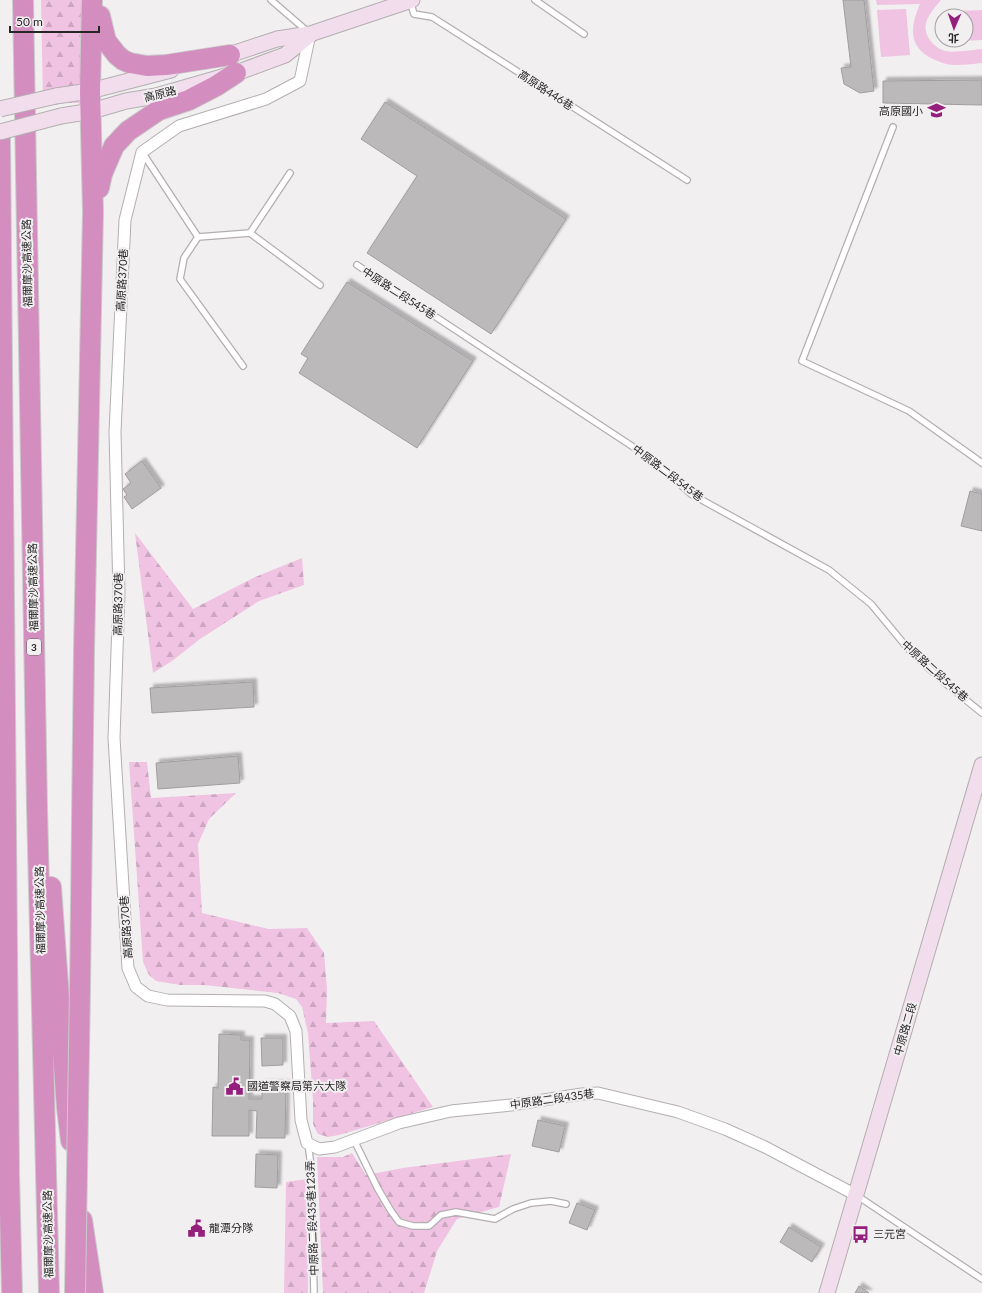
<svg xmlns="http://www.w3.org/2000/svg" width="982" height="1293" font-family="Lato,'Noto Sans TC',sans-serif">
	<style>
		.forest { fill: url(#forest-firs) }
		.garden { fill: #efc3e1 }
		.building { fill: #bcb9bb; stroke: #a09d9f; filter: url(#shadow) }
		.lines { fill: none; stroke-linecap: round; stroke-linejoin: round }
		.lane-casing { stroke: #b3afb1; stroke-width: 8 }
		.street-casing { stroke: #b3afb1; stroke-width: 13 }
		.secondary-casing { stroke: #b3afb1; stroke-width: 17 }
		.highway-casing { stroke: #cbcbcb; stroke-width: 22 }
		.lane { stroke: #fff; stroke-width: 5.5 }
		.street { stroke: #fff; stroke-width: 11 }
		.secondary { stroke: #f2ddec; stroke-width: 15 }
		.highway { stroke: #d38dbf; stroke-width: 20 }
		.secondary-bridge-casing { stroke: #b3afb1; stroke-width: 17; stroke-linecap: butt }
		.highway-bridge-casing { stroke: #cbcbcb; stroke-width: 22; stroke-linecap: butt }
		.secondary-bridge { stroke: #f2ddec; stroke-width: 15 }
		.highway-bridge { stroke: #d38dbf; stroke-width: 20 }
		.labels { text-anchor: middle; stroke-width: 4; stroke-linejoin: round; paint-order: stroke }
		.shield { fill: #f2eff1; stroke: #646264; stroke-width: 1 }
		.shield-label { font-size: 10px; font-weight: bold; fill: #272627 }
		.street-label { font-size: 11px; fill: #272627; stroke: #f2eff1 }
		.poi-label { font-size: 11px; fill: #272627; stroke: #f2eff1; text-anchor: start }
	</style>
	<defs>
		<pattern id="forest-firs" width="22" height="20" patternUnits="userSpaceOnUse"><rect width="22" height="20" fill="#efc3e1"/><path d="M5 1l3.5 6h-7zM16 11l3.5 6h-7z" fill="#cda7c1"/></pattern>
		<filter id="shadow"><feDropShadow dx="3.5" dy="-3.5" stdDeviation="1" flood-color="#0004"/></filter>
	</defs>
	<rect width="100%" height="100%" fill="#f2eff1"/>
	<!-- forest -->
	<g class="forest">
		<path d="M 41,0 L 86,0 L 79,103 L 43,103 Z"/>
		<path d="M 135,533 L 193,609 L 253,578 L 302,558 L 304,585 L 259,601 L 200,639 L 172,661 L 153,673 Z"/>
		<path d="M 129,762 L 147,762 L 151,798 L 236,793 L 209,819 L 198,844 L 202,913 L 269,929 L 307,928 L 324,953 L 327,989 L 326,1023 L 374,1021 L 433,1107 L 339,1135 L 328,1137 L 318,1134 L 313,1124 L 313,1100 L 308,1033 L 302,1007 L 296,999 L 278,993 L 204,985 L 180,985 L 156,981 L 149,975 L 143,962 Z"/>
		<path d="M 352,1153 L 366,1175 L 403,1168 L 511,1154 L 499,1207 L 457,1219 L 437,1251 L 424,1293 L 323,1293 L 317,1157 L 343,1157 Z"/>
		<path d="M 307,1179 L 308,1293 L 284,1293 L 286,1182 Z"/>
	</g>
	<!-- garden -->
	<g class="garden">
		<path d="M 876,0 L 941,0 C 936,6 928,15 926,23 C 923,35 934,48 945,51 C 954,53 972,50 982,49 L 982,63 C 973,64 963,65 954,65 C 947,65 940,62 933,59 C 908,47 910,27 920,4 L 877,5 Z"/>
		<path d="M 906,9 L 910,55 L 881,57 L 877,10 Z"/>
		<path d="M 982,10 L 982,40 L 960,41 L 960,40 L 966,40 L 966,16 L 959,16 L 959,11 Z"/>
	</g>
	<!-- building -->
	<g class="building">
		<path d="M 843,0 L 864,0 L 874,91 L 860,93 L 844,84 L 841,68 L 851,67 Z"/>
		<path d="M 982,80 L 982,105 L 883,103 L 883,81 Z"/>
		<path d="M 385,102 L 566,219 L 491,334 L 367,253 L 417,176 L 361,139 Z"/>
		<path d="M 347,282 L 473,361 L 417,448 L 299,373 L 308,358 L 301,354 Z"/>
		<path d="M 142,461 L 161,488 L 132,509 L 124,497 L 127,495 L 123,489 L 131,483 L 125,474 Z"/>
		<path d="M 970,491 L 982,494 L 982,531 L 961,526 Z"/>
		<path d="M 253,682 L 254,707 L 152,713 L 150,688 Z"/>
		<path d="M 238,756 L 240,783 L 158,789 L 156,763 Z"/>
		<path d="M 219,1034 L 241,1035 L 241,1040 L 250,1040 L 249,1099 L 262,1099 L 262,1084 L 286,1084 L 285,1138 L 256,1138 L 257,1111 L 249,1110 L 249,1136 L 212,1136 L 213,1087 L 218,1088 Z"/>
		<path d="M 261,1038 L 283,1038 L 283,1065 L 262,1066 Z"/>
		<path d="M 538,1120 L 565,1126 L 559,1152 L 532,1146 Z"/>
		<path d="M 256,1154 L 278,1155 L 277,1188 L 255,1187 Z"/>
		<path d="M 577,1203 L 595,1210 L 587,1230 L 569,1223 Z"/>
		<path d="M 789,1227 L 821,1247 L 812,1262 L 780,1242 Z"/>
		<path d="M 859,1286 L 869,1293 L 855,1293 Z"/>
	</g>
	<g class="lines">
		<defs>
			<g id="lane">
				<path d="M 271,0 L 307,31"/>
				<path d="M 535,0 L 584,34"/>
				<path d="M 410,1 L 414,14 L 432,17 L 687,180"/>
				<path d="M 893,127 L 802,361 L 909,411 L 982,463"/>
				<path d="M 142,152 L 198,237 L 184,258 L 180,279 L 243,366"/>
				<path d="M 250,233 L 290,173"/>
				<path d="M 198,237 L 250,233 L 320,285"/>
				<path d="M 357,265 L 650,458 L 691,494 L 829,570 L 871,604 L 910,651 L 945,683 L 982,713"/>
				<path d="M 354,1140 L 378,1189 L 391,1211 L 399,1222 L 413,1226 L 429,1226 L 441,1215 L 456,1212 L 495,1219 L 513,1209 L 531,1203 L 551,1201 L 566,1204"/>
				<path d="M 308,1143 L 311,1166 L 314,1293"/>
				<path d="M 856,1195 L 982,1279"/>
			</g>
			<path id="street" d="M 310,34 L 300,81 L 266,99 L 179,126 L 142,152 L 125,220 L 115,432 L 119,593 L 114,738 L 128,968 L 136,987 L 148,996 L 167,1000 L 265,1001 L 275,1004 L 290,1016 L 296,1031 L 301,1120 L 307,1143 L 319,1149 L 335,1147 L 399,1123 L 451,1111 L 511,1105 L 582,1094 L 598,1093 L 678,1112 L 725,1129 L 765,1147 L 856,1195"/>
			<g id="secondary">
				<path d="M 220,58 L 277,39 L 310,34 L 412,0"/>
				<path d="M 56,96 L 90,91 L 171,70"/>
				<path d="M 61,116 L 92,111 L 126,101 L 156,96 L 236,73 L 285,55 L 310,35"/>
				<path d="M 827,1293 L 982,765"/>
			</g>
			<g id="highway">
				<path d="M 23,0 L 37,808 L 49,1293"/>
				<path d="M 100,16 L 106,41 L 117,55 L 123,60 L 130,63 L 147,66 L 166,65 L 230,55"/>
				<path d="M 0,139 L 9,1174 L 12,1293"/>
				<path d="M 99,188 L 102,174 L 114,146 L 128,131 L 159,110 L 189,100 L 216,86 L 236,73"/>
				<path d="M 51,887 L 67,1108 L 71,1141"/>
				<path d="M 80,988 L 84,651 L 93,212 L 90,91 L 92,0"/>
				<path d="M 82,1220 L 93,1293"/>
			</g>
		</defs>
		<!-- lane casing -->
		<use href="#lane" class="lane-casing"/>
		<!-- street casing -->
		<use href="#street" class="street-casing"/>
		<!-- secondary casing -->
		<use href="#secondary" class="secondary-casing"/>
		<!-- highway casing -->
		<use href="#highway" class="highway-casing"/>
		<!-- lane -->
		<use href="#lane" class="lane"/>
		<!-- street -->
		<use href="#street" class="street"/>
		<!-- secondary -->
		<use href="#secondary" class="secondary"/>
		<!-- highway -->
		<use href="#highway" class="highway"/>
		<defs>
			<g id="secondary-bridge">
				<path d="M 0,109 L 56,96"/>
				<path d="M 0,132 L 61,116"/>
			</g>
			<path id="highway-bridge" d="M 75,1293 L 80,988"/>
		</defs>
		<!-- secondary-bridge casing -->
		<use href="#secondary-bridge" class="secondary-bridge-casing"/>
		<!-- highway-bridge casing -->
		<use href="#highway-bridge" class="highway-bridge-casing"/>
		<!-- secondary-bridge -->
		<use href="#secondary-bridge" class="secondary-bridge"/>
		<!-- highway-bridge -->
		<use href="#highway-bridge" class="highway-bridge"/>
	</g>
	<!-- icons -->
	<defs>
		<symbol id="school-bare" viewBox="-9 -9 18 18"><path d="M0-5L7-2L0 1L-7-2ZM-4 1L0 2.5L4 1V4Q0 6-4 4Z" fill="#941f7d" stroke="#f2eff1" stroke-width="2.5" paint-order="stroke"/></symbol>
		<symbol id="civic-bare" viewBox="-9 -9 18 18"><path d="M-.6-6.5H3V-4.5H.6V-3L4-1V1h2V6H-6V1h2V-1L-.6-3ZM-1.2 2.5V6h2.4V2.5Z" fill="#941f7d" stroke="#f2eff1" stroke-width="2.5" paint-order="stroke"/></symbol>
		<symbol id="bus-bare" viewBox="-9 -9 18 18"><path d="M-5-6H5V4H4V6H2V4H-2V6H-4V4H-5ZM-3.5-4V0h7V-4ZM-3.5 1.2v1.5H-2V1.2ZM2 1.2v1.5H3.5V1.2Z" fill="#941f7d" stroke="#f2eff1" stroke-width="2.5" paint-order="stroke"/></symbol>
	</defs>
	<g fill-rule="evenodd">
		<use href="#school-bare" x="924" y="98" width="25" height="25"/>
		<use href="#civic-bare" x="222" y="1074" width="25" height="25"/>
		<use href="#civic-bare" x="184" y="1216" width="25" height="25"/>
		<use href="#bus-bare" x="848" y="1222" width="25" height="25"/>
	</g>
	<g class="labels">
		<!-- shield labels -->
		<rect class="shield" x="27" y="639" width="14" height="16" rx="3"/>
		<g class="shield-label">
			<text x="34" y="651">3</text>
		</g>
		<!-- street labels -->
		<g class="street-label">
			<text transform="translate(546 90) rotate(33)" y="4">高原路446巷</text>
			<text transform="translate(160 94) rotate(-14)" y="4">高原路</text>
			<text transform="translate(27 263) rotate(-91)" y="4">福爾摩沙高速公路</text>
			<text transform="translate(122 280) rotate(-87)" y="4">高原路370巷</text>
			<text transform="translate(399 293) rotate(33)" y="4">中原路二段545巷</text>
			<text transform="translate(668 473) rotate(37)" y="4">中原路二段545巷</text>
			<text transform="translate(33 587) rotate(-91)" y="4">福爾摩沙高速公路</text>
			<text transform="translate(118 604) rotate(-89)" y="4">高原路370巷</text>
			<text transform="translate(935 671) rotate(42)" y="4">中原路二段545巷</text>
			<text transform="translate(40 910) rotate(-91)" y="4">福爾摩沙高速公路</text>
			<text transform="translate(126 927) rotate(-94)" y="4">高原路370巷</text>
			<text transform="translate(905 1029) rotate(-74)" y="4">中原路二段</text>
			<text transform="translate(552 1099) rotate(-8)" y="4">中原路二段435巷</text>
			<text transform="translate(312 1218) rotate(-92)" y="4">中原路二段435巷123弄</text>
			<text transform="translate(48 1234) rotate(-91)" y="4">福爾摩沙高速公路</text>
		</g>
		<!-- poi labels -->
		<g class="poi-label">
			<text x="923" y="115" text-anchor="end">高原國小</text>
			<text x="247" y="1090">國道警察局第六大隊</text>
			<text x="209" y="1232">龍潭分隊</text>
			<text x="873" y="1238">三元宮</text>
		</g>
	</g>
	<!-- north arrow -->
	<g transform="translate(954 28) rotate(182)"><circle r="19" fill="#f2eff1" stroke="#a19fa0"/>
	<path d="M0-3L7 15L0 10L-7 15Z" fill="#941f7d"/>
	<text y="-6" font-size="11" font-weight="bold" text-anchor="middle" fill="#272627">北</text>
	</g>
	<!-- scale -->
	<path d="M10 26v6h89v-6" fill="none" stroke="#272627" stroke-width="2"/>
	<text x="16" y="26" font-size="12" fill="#272627" stroke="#f2eff1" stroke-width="3" paint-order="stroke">50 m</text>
</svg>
